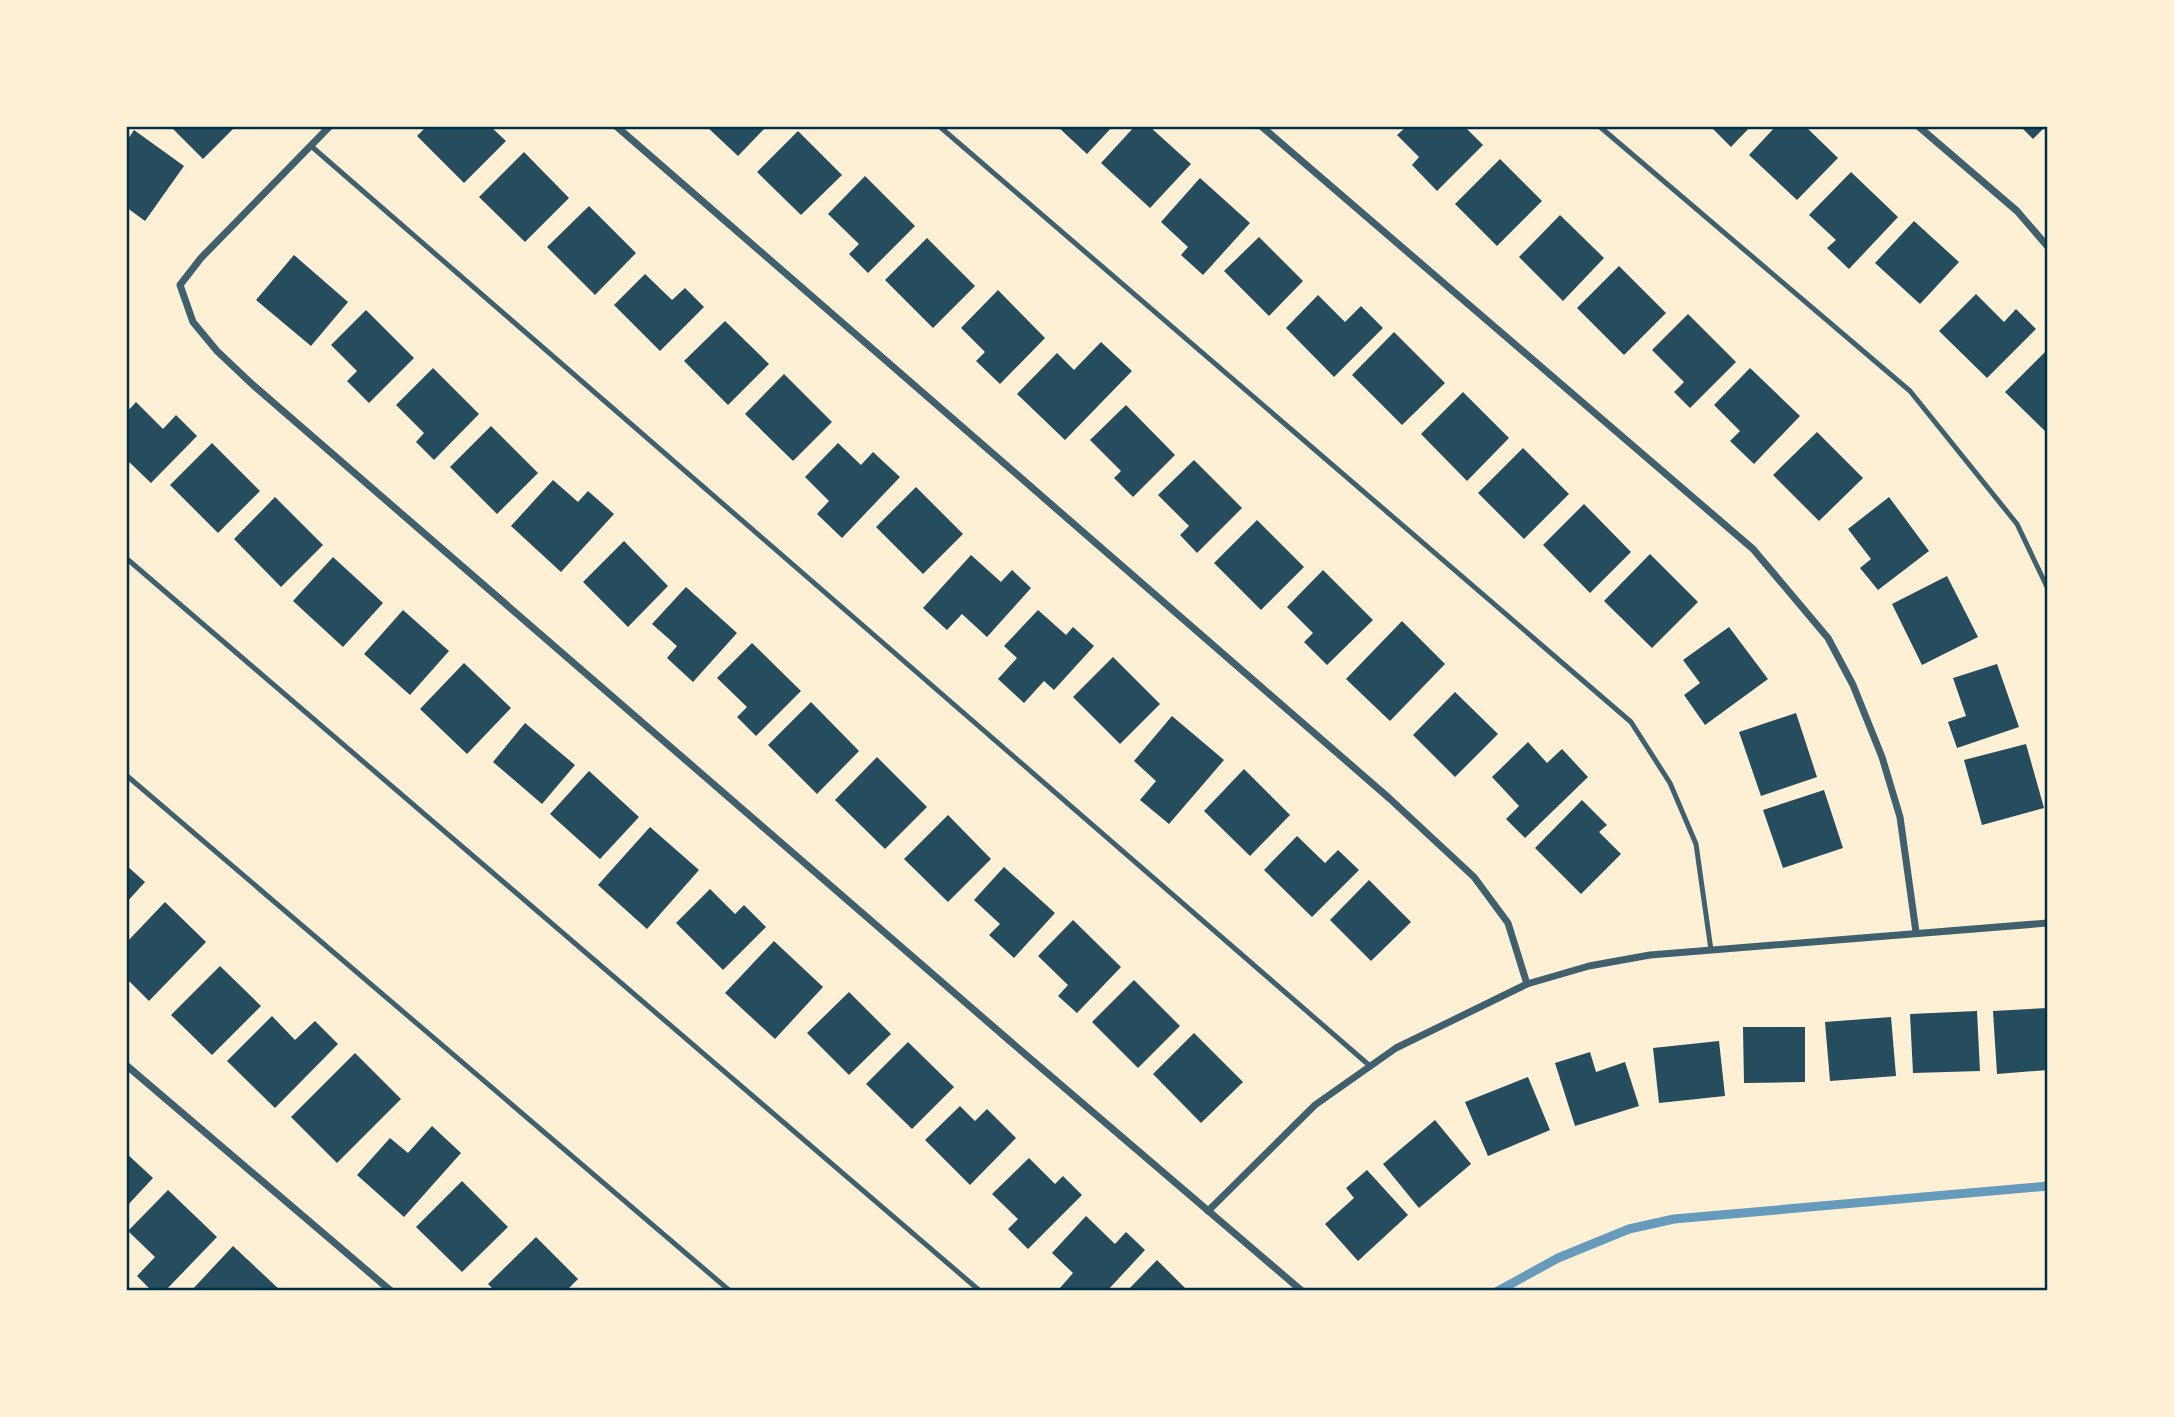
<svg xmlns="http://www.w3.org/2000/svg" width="2174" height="1417" font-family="Raleway,sans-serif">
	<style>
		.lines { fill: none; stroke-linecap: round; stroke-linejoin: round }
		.stream { stroke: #669bbc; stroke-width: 9 }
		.building { fill: #264d5e }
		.service { stroke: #3f606c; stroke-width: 5 }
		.minor { stroke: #3f606c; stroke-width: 7 }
		.neatline { fill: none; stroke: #003049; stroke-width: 2.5 }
	</style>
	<rect width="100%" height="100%" fill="#fdf0d5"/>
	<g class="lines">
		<!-- stream -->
		<path class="stream" d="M 1498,1291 L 1558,1258 L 1629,1229 L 1674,1219 L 2048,1186"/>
	</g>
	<!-- building -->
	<g class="building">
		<path d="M 170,126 L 236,126 L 203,159 Z"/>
		<path d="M 427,126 L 490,126 L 506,141 L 464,183 L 417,136 Z"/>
		<path d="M 706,126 L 767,126 L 738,156 Z"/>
		<path d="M 1057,126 L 1113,126 L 1087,154 Z"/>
		<path d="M 1135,126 L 1149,126 L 1191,164 L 1150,208 L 1101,163 Z"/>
		<path d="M 1407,126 L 1464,126 L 1483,145 L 1437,191 L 1412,165 L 1419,157 L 1397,135 Z"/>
		<path d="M 1710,126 L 1751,126 L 1731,147 Z"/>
		<path d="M 1776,126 L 1805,126 L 1838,158 L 1797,200 L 1749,155 Z"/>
		<path d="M 2020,126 L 2046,126 L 2033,139 Z"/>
		<path d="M 134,130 L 184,166 L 145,221 L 126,207 L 126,142 Z"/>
		<path d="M 798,131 L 842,175 L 801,215 L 757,172 Z"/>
		<path d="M 524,152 L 569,198 L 525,242 L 479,197 Z"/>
		<path d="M 1500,159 L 1542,201 L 1497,246 L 1455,204 Z"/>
		<path d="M 1851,172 L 1898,217 L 1849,269 L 1827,248 L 1836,240 L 1809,215 Z"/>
		<path d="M 865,176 L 915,226 L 868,273 L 849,254 L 859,244 L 828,214 Z"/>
		<path d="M 1200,178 L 1250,223 L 1203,275 L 1181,255 L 1188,247 L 1161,222 Z"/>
		<path d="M 589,206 L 636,253 L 595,295 L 547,247 Z"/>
		<path d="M 1560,215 L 1604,258 L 1563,301 L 1519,257 Z"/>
		<path d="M 1914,221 L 1959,262 L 1920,304 L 1875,263 Z"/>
		<path d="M 1259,237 L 1303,281 L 1269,316 L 1224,271 Z"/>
		<path d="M 927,238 L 975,286 L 933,328 L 885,280 Z"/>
		<path d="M 294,255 L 348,302 L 311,346 L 256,300 Z"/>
		<path d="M 1619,266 L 1666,313 L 1624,355 L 1577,308 Z"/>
		<path d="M 645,274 L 672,300 L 685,288 L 704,307 L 660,351 L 614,305 Z"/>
		<path d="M 998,290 L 1045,338 L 1000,384 L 976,361 L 985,352 L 961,328 Z"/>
		<path d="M 1976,294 L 2004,322 L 2016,309 L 2036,329 L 1987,378 L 1939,331 Z"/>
		<path d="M 1318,295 L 1345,322 L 1361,306 L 1383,328 L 1334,377 L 1286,328 Z"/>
		<path d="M 366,310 L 414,358 L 369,403 L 347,381 L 357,371 L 331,345 Z"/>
		<path d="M 1688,314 L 1736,362 L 1690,408 L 1674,392 L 1684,382 L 1652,350 Z"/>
		<path d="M 725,321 L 769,364 L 728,405 L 684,361 Z"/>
		<path d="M 1394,332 L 1445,383 L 1402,425 L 1352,375 Z"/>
		<path d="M 1101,342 L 1132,371 L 1065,440 L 1017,394 L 1057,353 L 1074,370 Z"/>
		<path d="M 2048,349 L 2048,434 L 2005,392 Z"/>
		<path d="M 433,368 L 479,414 L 434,460 L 416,442 L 424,433 L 396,405 Z"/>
		<path d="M 1750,368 L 1800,416 L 1754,464 L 1730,441 L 1740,431 L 1714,405 Z"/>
		<path d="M 784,374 L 832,422 L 793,461 L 745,414 Z"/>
		<path d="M 1463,392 L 1509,438 L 1467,481 L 1421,434 Z"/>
		<path d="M 136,402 L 163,429 L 176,415 L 197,436 L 151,483 L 126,459 L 126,413 Z"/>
		<path d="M 1126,405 L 1175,455 L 1133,497 L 1114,478 L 1121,471 L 1090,440 Z"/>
		<path d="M 491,426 L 538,473 L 497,514 L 450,467 Z"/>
		<path d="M 1817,432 L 1863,478 L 1819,521 L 1773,475 Z"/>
		<path d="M 212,443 L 260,491 L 218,533 L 170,485 Z"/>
		<path d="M 838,443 L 861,465 L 873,452 L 900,477 L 842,538 L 817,514 L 829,501 L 805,477 Z"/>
		<path d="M 1523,448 L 1569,494 L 1524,539 L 1478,493 Z"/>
		<path d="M 1194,460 L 1242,508 L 1197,553 L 1180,535 L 1189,526 L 1158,495 Z"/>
		<path d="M 553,480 L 578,502 L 588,491 L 614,514 L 561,572 L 511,526 Z"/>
		<path d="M 916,487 L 963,534 L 923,574 L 876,527 Z"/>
		<path d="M 275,497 L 323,545 L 281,587 L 234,539 Z"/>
		<path d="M 1889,497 L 1929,551 L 1878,590 L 1860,568 L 1871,559 L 1848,529 Z"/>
		<path d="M 1584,504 L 1631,552 L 1590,593 L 1543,545 Z"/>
		<path d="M 1257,520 L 1304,567 L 1261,610 L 1214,563 Z"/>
		<path d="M 624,541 L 668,586 L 628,627 L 583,582 Z"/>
		<path d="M 1650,554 L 1698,602 L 1652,648 L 1604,601 Z"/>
		<path d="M 971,555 L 1001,582 L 1012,570 L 1031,588 L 987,637 L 962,614 L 947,630 L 923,608 Z"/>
		<path d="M 333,557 L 383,603 L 343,647 L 293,601 Z"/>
		<path d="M 1323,570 L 1373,620 L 1327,665 L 1304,642 L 1313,633 L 1287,607 Z"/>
		<path d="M 1947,576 L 1978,637 L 1922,665 L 1892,604 Z"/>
		<path d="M 686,587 L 737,633 L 693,682 L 667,658 L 677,646 L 652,624 Z"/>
		<path d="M 403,610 L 449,651 L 410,695 L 364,654 Z"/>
		<path d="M 1038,610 L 1066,635 L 1073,627 L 1094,646 L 1054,690 L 1044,681 L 1024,703 L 998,679 L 1017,658 L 1004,646 Z"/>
		<path d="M 1402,621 L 1445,664 L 1390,721 L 1346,679 Z"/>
		<path d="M 1729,627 L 1768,679 L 1705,725 L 1684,695 L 1700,683 L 1683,660 Z"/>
		<path d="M 752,643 L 801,691 L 756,736 L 737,717 L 747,707 L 717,678 Z"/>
		<path d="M 1113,657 L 1160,704 L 1120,744 L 1073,697 Z"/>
		<path d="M 464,663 L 511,708 L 467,754 L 420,709 Z"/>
		<path d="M 1997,664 L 2019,727 L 1957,748 L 1948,722 L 1966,716 L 1953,678 Z"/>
		<path d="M 1455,692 L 1498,734 L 1455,777 L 1413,735 Z"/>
		<path d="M 811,702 L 859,751 L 817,794 L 768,745 Z"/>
		<path d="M 1796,713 L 1817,777 L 1761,796 L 1739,732 Z"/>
		<path d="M 1172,716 L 1224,760 L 1169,824 L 1140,800 L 1156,781 L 1134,761 Z"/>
		<path d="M 525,723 L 575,765 L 542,804 L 493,762 Z"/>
		<path d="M 1528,742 L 1547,763 L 1562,749 L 1588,777 L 1525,838 L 1506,819 L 1519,806 L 1492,777 Z"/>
		<path d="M 2026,744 L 2044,808 L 1982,825 L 1964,760 Z"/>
		<path d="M 877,757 L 927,807 L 885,849 L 835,800 Z"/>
		<path d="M 1244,769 L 1290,815 L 1250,856 L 1204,811 Z"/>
		<path d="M 589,771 L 639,817 L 600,859 L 550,814 Z"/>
		<path d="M 1824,790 L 1843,848 L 1783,868 L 1763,810 Z"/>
		<path d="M 1582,800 L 1607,825 L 1599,832 L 1621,854 L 1581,894 L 1535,848 Z"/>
		<path d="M 948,815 L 991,859 L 948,902 L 904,859 Z"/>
		<path d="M 650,827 L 699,870 L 647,929 L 598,885 Z"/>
		<path d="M 1297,836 L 1325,863 L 1338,850 L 1359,870 L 1312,917 L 1264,870 Z"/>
		<path d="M 126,865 L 145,882 L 126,903 Z"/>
		<path d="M 1004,867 L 1055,913 L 1014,958 L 989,935 L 1000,924 L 974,900 Z"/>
		<path d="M 1369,880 L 1411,922 L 1371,961 L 1330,920 Z"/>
		<path d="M 710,889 L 735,914 L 744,905 L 766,927 L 723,970 L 676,923 Z"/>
		<path d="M 165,902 L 206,942 L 149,1001 L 126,978 L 126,943 Z"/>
		<path d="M 1073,920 L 1121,967 L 1077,1013 L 1058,996 L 1068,985 L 1038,956 Z"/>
		<path d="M 774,941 L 823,987 L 775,1039 L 725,993 Z"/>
		<path d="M 220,966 L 261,1006 L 212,1055 L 171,1015 Z"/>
		<path d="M 1134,980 L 1180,1026 L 1138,1068 L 1092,1022 Z"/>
		<path d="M 849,992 L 891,1034 L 849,1075 L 807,1033 Z"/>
		<path d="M 2048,1008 L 2048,1070 L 1997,1074 L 1993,1011 Z"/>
		<path d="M 1977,1011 L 1980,1071 L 1913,1073 L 1910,1014 Z"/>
		<path d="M 272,1016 L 295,1040 L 315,1021 L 338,1044 L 275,1108 L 227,1061 Z"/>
		<path d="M 1891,1017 L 1896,1076 L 1830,1081 L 1825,1022 Z"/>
		<path d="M 1743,1027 L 1805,1027 L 1805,1082 L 1744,1083 Z"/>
		<path d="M 1194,1033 L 1243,1082 L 1201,1123 L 1153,1074 Z"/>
		<path d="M 1719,1041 L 1725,1096 L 1659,1103 L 1653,1048 Z"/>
		<path d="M 908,1042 L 954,1087 L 912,1129 L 866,1084 Z"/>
		<path d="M 1590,1052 L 1596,1072 L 1625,1062 L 1639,1106 L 1575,1126 L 1555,1063 Z"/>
		<path d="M 355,1053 L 401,1099 L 337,1163 L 291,1117 Z"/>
		<path d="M 1528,1077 L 1550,1130 L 1488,1156 L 1465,1102 Z"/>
		<path d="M 960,1106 L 975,1121 L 987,1109 L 1016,1138 L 970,1185 L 925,1140 Z"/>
		<path d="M 1435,1120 L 1471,1164 L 1419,1208 L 1383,1164 Z"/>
		<path d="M 432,1126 L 461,1153 L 404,1217 L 357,1175 L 390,1138 L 408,1153 Z"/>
		<path d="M 126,1153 L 153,1178 L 126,1207 Z"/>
		<path d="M 1029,1158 L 1055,1184 L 1063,1176 L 1082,1195 L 1028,1249 L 1008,1229 L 1018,1219 L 992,1194 Z"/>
		<path d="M 1367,1170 L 1408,1215 L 1358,1261 L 1325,1224 L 1354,1198 L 1346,1188 Z"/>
		<path d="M 462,1181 L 508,1227 L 462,1272 L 416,1227 Z"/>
		<path d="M 168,1190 L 217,1237 L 165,1291 L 152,1291 L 137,1276 L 155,1257 L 128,1231 Z"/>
		<path d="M 1086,1216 L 1115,1244 L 1126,1232 L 1145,1250 L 1107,1291 L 1063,1291 L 1060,1288 L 1073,1273 L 1052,1253 Z"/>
		<path d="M 536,1237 L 578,1279 L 566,1291 L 495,1291 L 488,1284 Z"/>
		<path d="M 233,1246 L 281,1291 L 191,1291 Z"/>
		<path d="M 1157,1260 L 1188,1291 L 1127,1291 Z"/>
	</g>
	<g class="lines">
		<!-- service -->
		<g class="service">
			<path d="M 939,126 L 1631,722 L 1670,783 L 1696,844 L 1711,950"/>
			<path d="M 1599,126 L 1910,391 L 2017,524 L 2048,589"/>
			<path d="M 311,146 L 1370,1066"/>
			<path d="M 126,558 L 980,1291"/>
			<path d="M 126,775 L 730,1291"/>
		</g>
		<!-- minor -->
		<g class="minor">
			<path d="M 330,126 L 201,258 L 180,285 L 193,322 L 217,351 L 253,385 L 1011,1042 L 1302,1291"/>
			<path d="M 616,126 L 1389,798 L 1474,877 L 1508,923 L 1527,984"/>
			<path d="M 1261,126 L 1753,549 L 1828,638 L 1853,685 L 1882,757 L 1900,817 L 1916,932"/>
			<path d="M 1918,126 L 2017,211 L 2048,247"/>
			<path d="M 126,1065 L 391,1291"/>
			<path d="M 1208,1211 L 1315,1105 L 1396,1048 L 1527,984 L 1589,966 L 1650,955 L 2048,923"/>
		</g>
	</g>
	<!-- border -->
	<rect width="2174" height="1417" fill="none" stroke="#fdf0d5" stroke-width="256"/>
	<rect x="128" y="128" width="1918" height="1161" class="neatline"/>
</svg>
